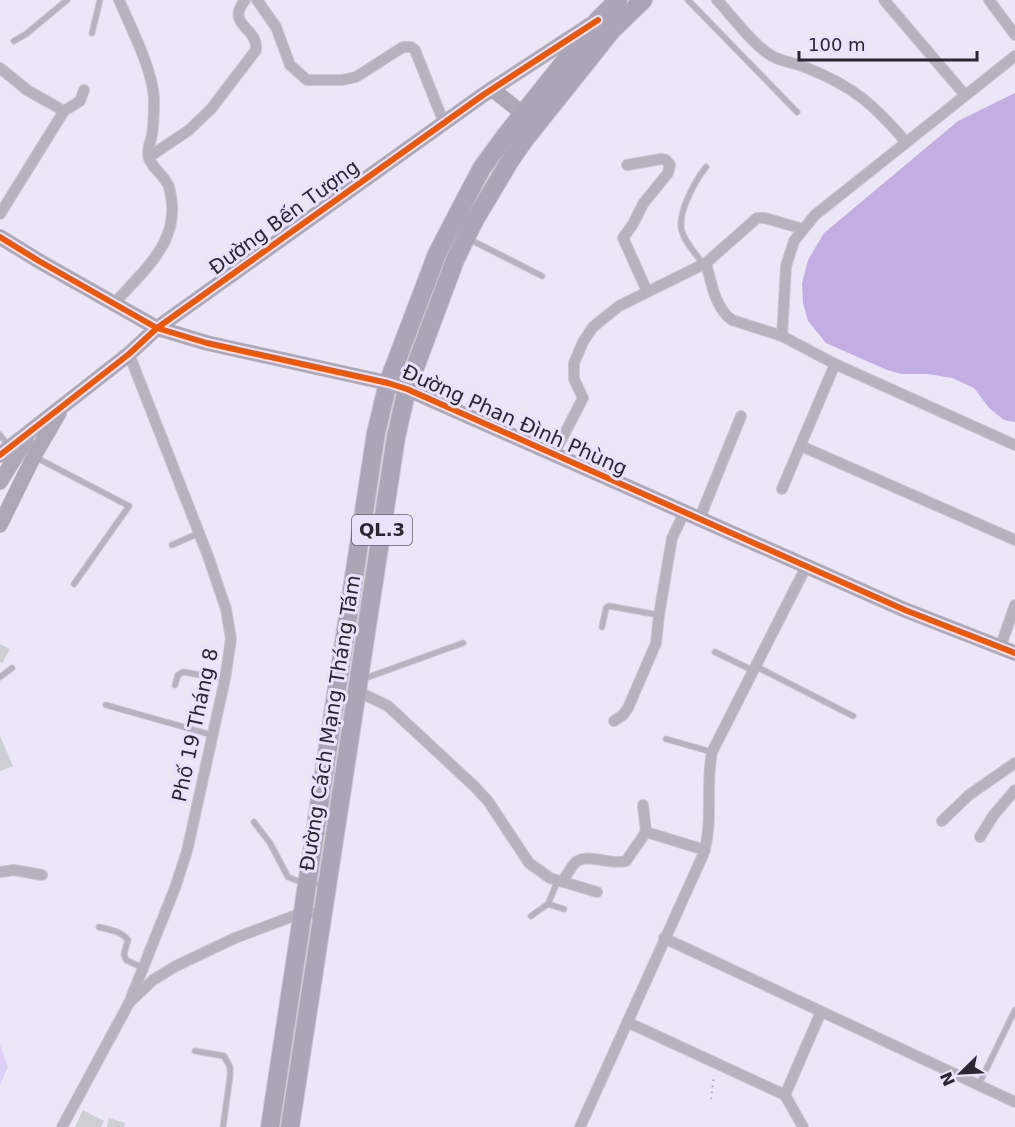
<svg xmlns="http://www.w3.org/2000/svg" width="1015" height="1127" font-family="'DejaVu Sans',sans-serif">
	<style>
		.green { fill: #decff9 }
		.water { fill: #c2aee3 }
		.building { fill: #cccfd3 }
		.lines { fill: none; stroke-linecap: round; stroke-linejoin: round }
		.lane-casing { stroke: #cac6d2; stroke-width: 7 }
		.street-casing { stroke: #cac6d2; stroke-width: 12 }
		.secondary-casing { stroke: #cac6d2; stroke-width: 16 }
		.highway-casing { stroke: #cac6d2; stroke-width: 20 }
		.path { stroke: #aeabb5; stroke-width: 2; stroke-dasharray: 1.5 4.5; stroke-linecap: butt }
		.lane { stroke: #b6b2be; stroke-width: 5 }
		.street { stroke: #b6b2be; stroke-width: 10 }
		.secondary { stroke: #ada8b6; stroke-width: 15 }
		.highway { stroke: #aba6b6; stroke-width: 18 }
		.cycleway-casing { stroke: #eae1fd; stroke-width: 10 }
		.cycleway { stroke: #e8590c; stroke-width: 6 }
		.labels { text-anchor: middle; stroke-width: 6; stroke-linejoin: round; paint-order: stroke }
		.shield { fill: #eae1fd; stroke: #645f6e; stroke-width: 1.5 }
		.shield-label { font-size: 18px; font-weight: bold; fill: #2b2731 }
		.street-label { font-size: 20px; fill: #2b2731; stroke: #eae1fd }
	</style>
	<rect width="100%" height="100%" fill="#ece7f7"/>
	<!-- green -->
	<path class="green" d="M 0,1045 L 8,1067 L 0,1085 Z"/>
	<!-- water -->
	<path class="water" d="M 1015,93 L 1015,422 L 1004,420 L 989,408 L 974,388 L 952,378 L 928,374 L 902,374 L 887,370 L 826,343 L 808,321 L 803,303 L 802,283 L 808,260 L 824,233 L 958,121 Z"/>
	<!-- building -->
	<g class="building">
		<path d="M 0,644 L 10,649 L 2,663 L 0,662 Z"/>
		<path d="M 0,736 L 13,766 L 0,771 Z"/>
		<path d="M 83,1110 L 104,1121 L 101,1127 L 75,1127 Z"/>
		<path d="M 109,1118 L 125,1123 L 124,1127 L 107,1127 Z"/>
	</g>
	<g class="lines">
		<defs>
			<g id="lane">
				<path d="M 688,0 L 797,112"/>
				<path d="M 92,33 L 100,0"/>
				<path d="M 14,41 L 26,34 L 67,0"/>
				<path d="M 469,239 L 542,276"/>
				<path d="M 703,264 C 685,239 673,232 687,200 C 692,188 698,177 706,167"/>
				<path d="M 0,435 L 9,446"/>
				<path d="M 35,457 L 129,506 L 74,584"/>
				<path d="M 172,545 L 199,533"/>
				<path d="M 602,627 L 606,608 L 609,606 L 659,615"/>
				<path d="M 715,652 L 754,671"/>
				<path d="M 757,667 L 853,716"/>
				<path d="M 0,677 L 12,668"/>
				<path d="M 363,679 L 463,643"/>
				<path d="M 175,685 L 178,675 L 183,672 L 225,679"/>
				<path d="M 106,705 L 212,735"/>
				<path d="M 666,739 L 712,752"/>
				<path d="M 254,822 L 270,843 L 288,877 L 298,881 L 325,885"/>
				<path d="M 548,904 L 564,909"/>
				<path d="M 531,916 L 548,904 L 558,880"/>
				<path d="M 99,927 C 110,930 121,931 128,940 L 124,954 L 126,960 L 143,968"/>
				<path d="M 195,1051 L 224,1056 L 230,1067 L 230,1077 L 223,1127"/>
				<path d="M 979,1084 L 1015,1010"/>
			</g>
			<g id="street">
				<path d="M 257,0 L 276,27 L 290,65 L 307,80 L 342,80 L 356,77 L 403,47 L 411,47 L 415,50 L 444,123"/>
				<path d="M 717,0 C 733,17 752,44 772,56 C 783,62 796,63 807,68 C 853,86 874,105 906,142"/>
				<path d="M 884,0 L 965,95"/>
				<path d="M 989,0 L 1015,35"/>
				<path d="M 1015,56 L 815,215 L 794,241 L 786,266 L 782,336 L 835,364 L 1015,445"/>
				<path d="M 0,68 L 27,90 L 64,111"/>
				<path d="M 149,157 L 189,130 L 211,109 L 256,50 C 258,26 225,26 245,0"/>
				<path d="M 627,165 L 661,159 L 666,160 L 670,165 L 668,173 L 643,204 L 633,224 L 623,238 L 647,291"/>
				<path d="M 0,214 L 64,111 L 80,101 L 84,90"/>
				<path d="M 706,263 C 711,282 715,308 732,320 L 782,336"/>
				<path d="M 114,304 C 145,268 184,240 169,187 C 165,175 148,166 148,153 C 148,147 151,140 152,135 C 154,123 154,110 154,98 C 152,68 131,28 119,0"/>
				<path d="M 801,446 L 1015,540"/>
				<path d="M 554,454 L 583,398 L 574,379 L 574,363 L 583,342 L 593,327 L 619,306 L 706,263 L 757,218 L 765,218 L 803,229"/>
				<path d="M 782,489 L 835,364"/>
				<path d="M 699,520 L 741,416"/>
				<path d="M 1000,648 L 1015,605"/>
				<path d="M 357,691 L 388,706 L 474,786 L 488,801 L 529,863 L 550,878 L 597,892"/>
				<path d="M 614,721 L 623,715 L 628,708 L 656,643 L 659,615 L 672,538 L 684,513"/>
				<path d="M 643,805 L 646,832"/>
				<path d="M 942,821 L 969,795 L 1015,763"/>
				<path d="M 980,837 L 993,816 L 1015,790"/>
				<path d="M 0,872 L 14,870 L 42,875"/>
				<path d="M 563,881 C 566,876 570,869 574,864 C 586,851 610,866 626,861 L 646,832 L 705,850"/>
				<path d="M 664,938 L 1015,1102"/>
				<path d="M 129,1003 L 175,888 L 187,851 L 225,679 L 231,639 L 226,609 L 208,556 L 129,354"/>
				<path d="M 627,1022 L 785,1095 L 803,1127"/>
				<path d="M 785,1095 L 821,1012"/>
				<path d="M 62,1127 L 129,1003 L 153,980 L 176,966 L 235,938 L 304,912 L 322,914"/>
				<path d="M 580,1127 L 703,855 C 714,822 705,787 712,752 L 806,567"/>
			</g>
			<g id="secondary">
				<path d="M 492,89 L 532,121"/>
				<path d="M 0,237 L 39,261 L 157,328 L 207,343 L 388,383 L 407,389 L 905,610 L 1015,653"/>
				<path d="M 0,455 L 129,354 L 157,328 L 483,95 L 590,25"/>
				<path d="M 0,482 L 26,440"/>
				<path d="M 0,525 L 34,456 L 59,413"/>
			</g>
			<g id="highway">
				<path d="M 270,1127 L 376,433 L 388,383 L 437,254 L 465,200 L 482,168 L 506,135 L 598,20 L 618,0"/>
				<path d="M 290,1127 L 396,437 L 407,389 L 455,260 L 474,221 L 511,159 L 525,139 L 612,30 L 643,0"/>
			</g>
		</defs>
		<!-- lane casing -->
		<use href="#lane" class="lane-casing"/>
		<!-- street casing -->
		<use href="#street" class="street-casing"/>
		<!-- secondary casing -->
		<use href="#secondary" class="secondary-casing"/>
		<!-- highway casing -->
		<use href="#highway" class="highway-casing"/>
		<!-- path -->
		<path class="path" d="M 711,1099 L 714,1075"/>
		<!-- lane -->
		<use href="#lane" class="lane"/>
		<!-- street -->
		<use href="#street" class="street"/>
		<!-- secondary -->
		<use href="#secondary" class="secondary"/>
		<!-- highway -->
		<use href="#highway" class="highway"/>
		<defs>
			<g id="cycleway">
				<path d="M 0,237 L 39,261 L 157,328 L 207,343 L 388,383 L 407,389 L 905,610 L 1015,653"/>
				<path d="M 0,455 L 129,354 L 157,328 L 483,95 L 598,20"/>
			</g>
		</defs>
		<!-- cycleway casing -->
		<use href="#cycleway" class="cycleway-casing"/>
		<!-- cycleway -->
		<use href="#cycleway" class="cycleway"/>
	</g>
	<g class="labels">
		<!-- shield labels -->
		<rect class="shield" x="352" y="515" width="60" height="30" rx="4.5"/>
		<g class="shield-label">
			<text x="382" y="536">QL.3</text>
		</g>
		<!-- street labels -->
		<g class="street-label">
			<text transform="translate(284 217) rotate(-36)" y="7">Đường Bến Tượng</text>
			<text transform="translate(515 420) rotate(24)" y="7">Đường Phan Đình Phùng</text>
			<text transform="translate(330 723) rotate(-81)" y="7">Đường Cách Mạng Tháng Tám</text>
			<text transform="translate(195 725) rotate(-78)" y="7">Phố 19 Tháng 8</text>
		</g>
	</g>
	<!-- north arrow -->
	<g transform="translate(961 1073) rotate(246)" stroke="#eae1fd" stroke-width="4.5" paint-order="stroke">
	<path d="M0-4.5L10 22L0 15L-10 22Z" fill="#2b2731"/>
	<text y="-9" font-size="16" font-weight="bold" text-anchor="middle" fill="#2b2731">N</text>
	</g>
	<!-- scale -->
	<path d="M799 51v9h178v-9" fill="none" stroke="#2b2731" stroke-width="3"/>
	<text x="808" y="51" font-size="18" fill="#2b2731" stroke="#eae1fd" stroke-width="4.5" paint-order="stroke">100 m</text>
</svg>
